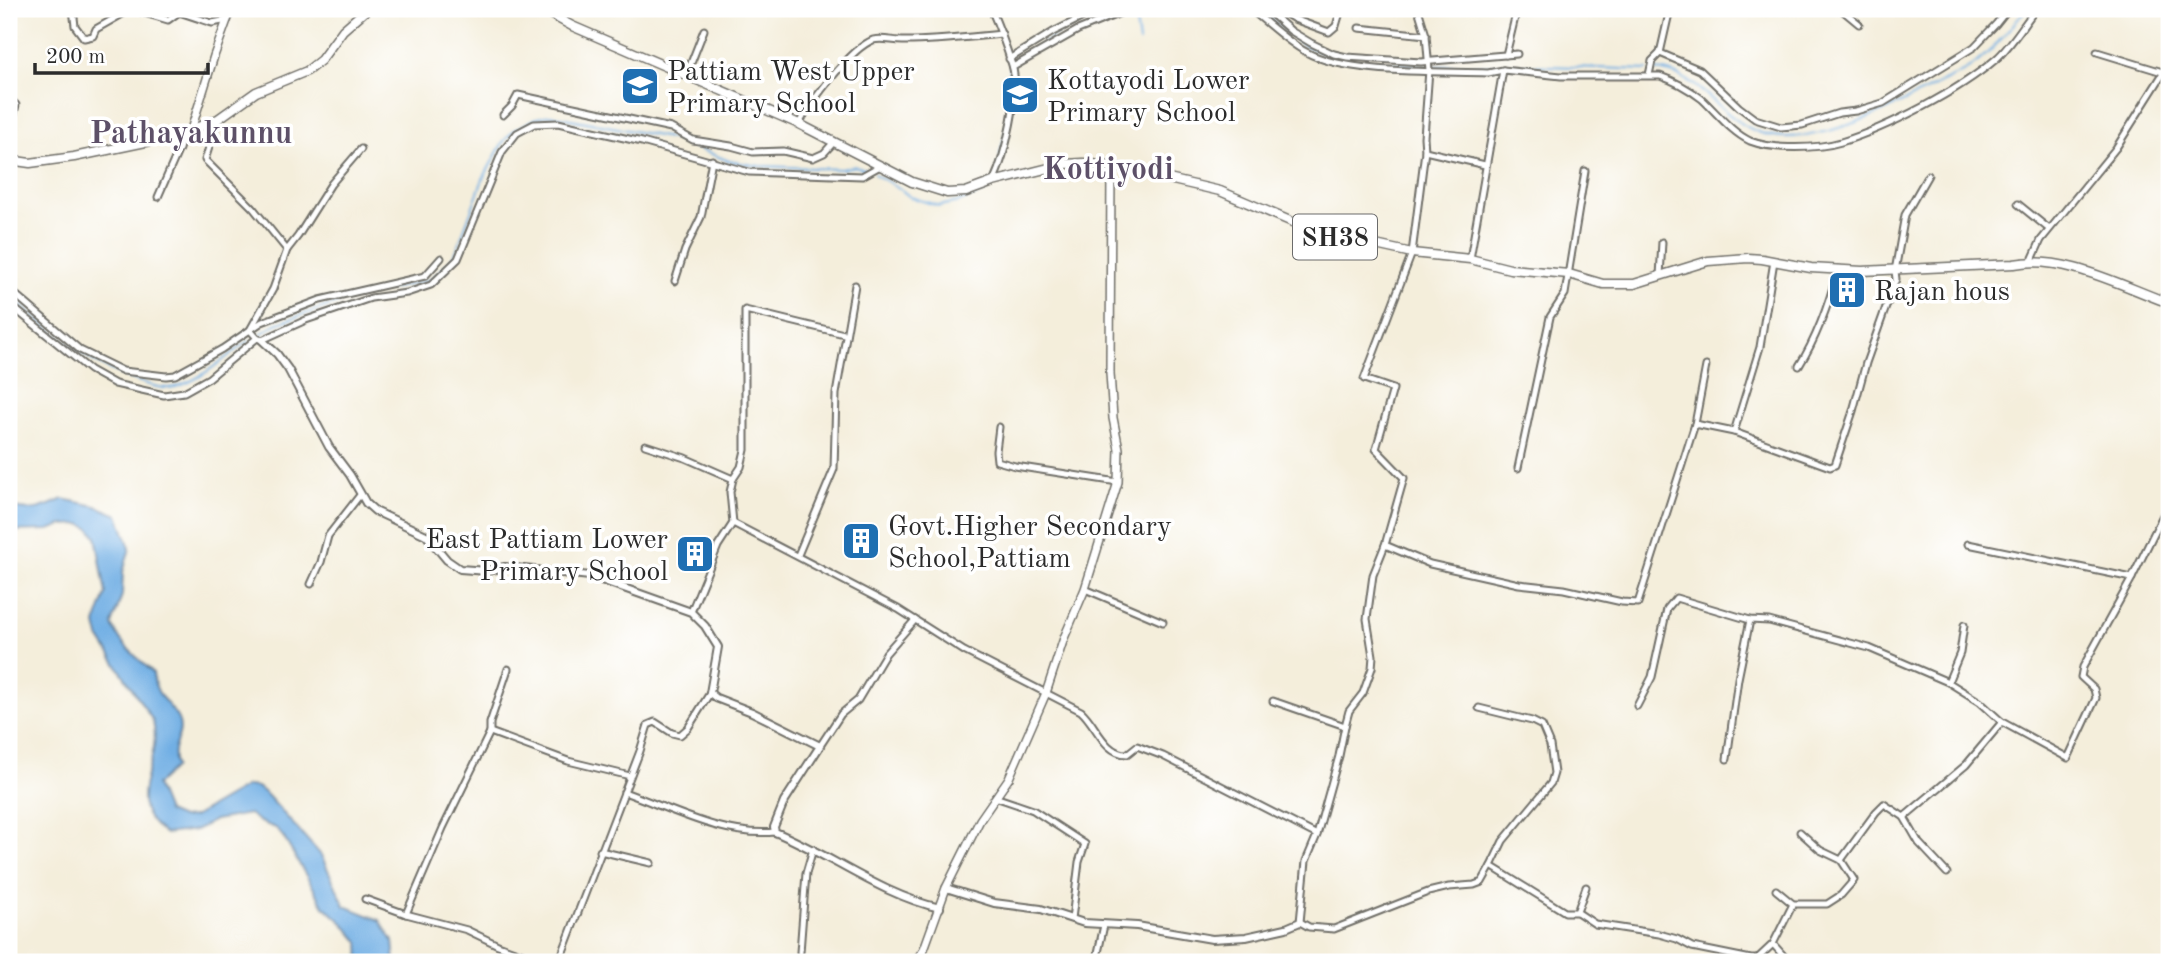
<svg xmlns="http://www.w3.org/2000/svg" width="2178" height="971" font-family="'Old Standard TT',serif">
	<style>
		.water { fill: #71afe4; stroke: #4e6d88; stroke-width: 2 }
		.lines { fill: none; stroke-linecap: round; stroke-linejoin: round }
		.stream { stroke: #71afe4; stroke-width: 2 }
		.minor-casing { stroke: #716f69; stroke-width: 9 }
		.tertiary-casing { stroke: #716f69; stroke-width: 10 }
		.secondary-casing { stroke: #716f69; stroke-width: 10 }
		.primary-casing { stroke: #716f69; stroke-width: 11 }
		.minor { stroke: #fff; stroke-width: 5 }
		.tertiary { stroke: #fff; stroke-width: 6 }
		.secondary { stroke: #fff; stroke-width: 7 }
		.primary { stroke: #fff; stroke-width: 8 }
		.labels { text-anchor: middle; stroke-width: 7; stroke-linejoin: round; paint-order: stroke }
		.shield { fill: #fff; stroke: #6b6b6b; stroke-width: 2 }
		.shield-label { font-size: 26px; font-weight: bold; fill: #2b2b2b }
		.poi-label { font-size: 28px; fill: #2b2b2b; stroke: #fff; text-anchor: start }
		.quarter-label { font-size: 32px; font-weight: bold; fill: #5d5068; stroke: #fff }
	</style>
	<rect width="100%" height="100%" fill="#fff"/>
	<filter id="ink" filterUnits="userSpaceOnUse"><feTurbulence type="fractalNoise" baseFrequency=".0143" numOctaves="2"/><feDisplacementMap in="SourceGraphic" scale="14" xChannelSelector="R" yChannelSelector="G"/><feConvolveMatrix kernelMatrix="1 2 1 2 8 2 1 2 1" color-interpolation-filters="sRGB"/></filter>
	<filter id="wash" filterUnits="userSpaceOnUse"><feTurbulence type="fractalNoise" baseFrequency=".00686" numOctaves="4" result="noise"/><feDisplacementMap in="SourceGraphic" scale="28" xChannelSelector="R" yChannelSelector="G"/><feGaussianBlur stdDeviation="1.57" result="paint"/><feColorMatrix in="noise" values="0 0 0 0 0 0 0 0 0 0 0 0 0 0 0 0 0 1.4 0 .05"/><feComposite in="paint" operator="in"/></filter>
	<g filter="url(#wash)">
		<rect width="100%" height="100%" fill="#f4eedb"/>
		<!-- water -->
		<path class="water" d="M 63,499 L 96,506 L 118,515 L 130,548 L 123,572 L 122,595 L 112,625 C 122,647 137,656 153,673 C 155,700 173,704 179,722 C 182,733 176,740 174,750 C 173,756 174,761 175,767 L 156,785 L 167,812 L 181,818 L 193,817 L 247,786 L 257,787 L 268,796 L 321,855 L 345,906 L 380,920 L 393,941 L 395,962 L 360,962 L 359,942 L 343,923 L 324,906 L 284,838 L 276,828 L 260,822 L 249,814 L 215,820 L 196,830 L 165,834 C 117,800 164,766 153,721 L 99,637 L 96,625 L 98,616 L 106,594 L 96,536 L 89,528 L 81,524 L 62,525 L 49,530 L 9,531 L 9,506 C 29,514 44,508 63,499 Z"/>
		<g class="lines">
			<!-- stream -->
			<g class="stream">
				<path d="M 1134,9 L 1139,42"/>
				<path d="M 1259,9 L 1300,43 L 1334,59 L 1435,66 L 1526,65 L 1647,70"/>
				<path d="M 1015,62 L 1060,32 L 1112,9"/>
				<path d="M 1653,70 C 1700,71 1719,119 1761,133 C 1810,150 1890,109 1933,87 C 1945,80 1959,75 1971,67 C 1993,51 2009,30 2026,9"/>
				<path d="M 1000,156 L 1008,121 L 1009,67"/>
				<path d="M 874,174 L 899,188 L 910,197 L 939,206 L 959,202 L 984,192 L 989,187"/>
				<path d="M 9,295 C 53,332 82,362 138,381 C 150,385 163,390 175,387 C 203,380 225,356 249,341"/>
				<path d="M 261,334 L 276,324 L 351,298 L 430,280 L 454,257 L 483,179 L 503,142 L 514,130 L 537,118 L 550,115 L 674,139 L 729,161 L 759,166 L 841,169 L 855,166 L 867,170"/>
			</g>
		</g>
	</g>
	<g filter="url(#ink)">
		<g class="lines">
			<defs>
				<g id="minor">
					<path d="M 73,9 L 75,26 L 84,38 L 93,36 L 96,29 L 131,9 L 168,20 L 179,12 L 212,23 L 228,20"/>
					<path d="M 991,9 C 999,27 1006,46 1012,65 C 1021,94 1005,156 993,182"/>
					<path d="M 1250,9 C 1268,23 1286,41 1306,52 C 1347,75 1439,71 1488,73 L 1503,70 L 1561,76 L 1660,76 C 1675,81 1689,89 1702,99 C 1717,113 1731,132 1750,141 C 1773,150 1818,149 1841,142 C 1887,128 1959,91 1996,59 C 2011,46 2023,25 2036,9"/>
					<path d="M 1266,9 L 1291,31 L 1311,43 L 1334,54 L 1347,57 L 1421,62 L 1517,54"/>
					<path d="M 1278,9 L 1294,19 L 1329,32 L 1336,26 L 1341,9"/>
					<path d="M 1418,9 L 1426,35 L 1429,70 L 1424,137 L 1425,151 L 1412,253 L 1364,379 L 1393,389 L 1376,449 L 1404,478 L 1385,545 L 1373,575 L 1367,619 L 1373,656 L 1372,668 L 1363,693 L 1349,711 L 1345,726 L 1339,756 L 1317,835 L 1306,861 L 1300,922 L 1309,927 L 1334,929 L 1428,892 L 1449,887 L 1474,885 L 1482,882 L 1491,866 L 1565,912 L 1577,912 L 1595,924 L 1659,934 L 1677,939 L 1692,947 L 1751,959 L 1757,959 L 1773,944 L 1789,962"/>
					<path d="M 1841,9 L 1859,24"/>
					<path d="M 1359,28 L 1426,35"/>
					<path d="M 2097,52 L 2169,74"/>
					<path d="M 1660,53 L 1670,9"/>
					<path d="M 1506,55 L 1517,9"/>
					<path d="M 1009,59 L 1053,32 L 1099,9"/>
					<path d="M 1013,67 L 1078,30 L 1130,9"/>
					<path d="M 1649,75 L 1652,61 L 1660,53 L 1700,70 L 1739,107 L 1755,119 L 1781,127 L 1802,125 L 1839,113 L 1856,111 L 1883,103 L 1974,47 L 1996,24 L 2008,9"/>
					<path d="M 686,76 L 704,30"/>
					<path d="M 9,98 L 16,105 L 9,134"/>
					<path d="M 503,115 L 512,106 L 518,95 L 671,128 L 693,140 L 731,146 L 753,152 L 783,151 L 813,158 L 824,153 L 834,142"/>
					<path d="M 218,119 L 205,160 L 253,208 L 287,250 L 273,289 L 250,330 L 262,322 L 320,300 L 425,276 L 441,258"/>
					<path d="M 799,124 C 810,103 851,48 873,40 C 883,37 895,42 905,41 C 937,41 970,37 1002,34"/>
					<path d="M 1425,151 L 1485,165"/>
					<path d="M 158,197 L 179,149 L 184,132"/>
					<path d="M 2018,204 L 2049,229"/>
					<path d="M 287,250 L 298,236 L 331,184 L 361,149"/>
					<path d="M 1470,259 L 1503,70"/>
					<path d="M 2032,260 L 2041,240 L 2116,148 L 2164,72"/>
					<path d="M 1660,276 L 1662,242"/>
					<path d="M 675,281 L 685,250 L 701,217 L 712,160"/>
					<path d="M 9,289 L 80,350 L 123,371 L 166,376 L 175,375 L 222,349 L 250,330 L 257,338"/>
					<path d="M 9,304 L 90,370 L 115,384 L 164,395 L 184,392 L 209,378 L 257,338 L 262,340 L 306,320 L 371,298 L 407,293 L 431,285 L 458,259 L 502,152 L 517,133 L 534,124 L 558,123 L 642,142 L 749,172 L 862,176 L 880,166"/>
					<path d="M 1799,366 C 1818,336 1829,304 1838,269"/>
					<path d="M 1695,424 L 1734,432 L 1830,467 L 1835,465 L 1853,411 L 1866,363 L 1896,279 L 1895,271 L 1905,215 L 1928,175"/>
					<path d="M 999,427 L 996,451 L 997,461 L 1015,466 L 1118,482"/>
					<path d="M 1734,432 L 1760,347 L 1774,261"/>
					<path d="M 645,445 L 685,458 L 733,479"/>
					<path d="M 1518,468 L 1550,317 L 1565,294 L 1585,171"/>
					<path d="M 733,523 L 898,609 L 964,651 L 1081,711 C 1096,724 1104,754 1127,754 L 1137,746 L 1163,756 L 1317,835"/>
					<path d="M 1968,544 L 2132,578"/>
					<path d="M 1385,545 L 1430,564 L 1519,584 L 1564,589 L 1622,602 L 1638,603 L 1695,424 L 1706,366"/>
					<path d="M 798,555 L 834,469 L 836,394 L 855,285"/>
					<path d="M 311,584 L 321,562 L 328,536 L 360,495"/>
					<path d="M 1085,589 L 1163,622"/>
					<path d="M 691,612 L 718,546 L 733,523 L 730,492 L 733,479 L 741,467 L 745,450 L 745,310 L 844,334"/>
					<path d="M 1948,682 L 1960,653 L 1964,625"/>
					<path d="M 1273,701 L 1345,726"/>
					<path d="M 1637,706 L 1652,677 L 1667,609 L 1676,598 L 1750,620 L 1769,621 L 1869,648 L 1948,682 L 1980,702 L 2002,722 L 2068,758 L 2096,698 L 2094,689 L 2081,677 L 2083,667 L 2132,578 L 2169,503"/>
					<path d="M 1479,708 L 1532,721 L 1542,726 L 1550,745 L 1554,773 L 1551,783 L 1503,841 L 1491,866"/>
					<path d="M 490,732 L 568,761 L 630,776"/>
					<path d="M 820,746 L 841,714 L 858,700 L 886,653 L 915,620"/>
					<path d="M 1727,759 L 1738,679 L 1750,620"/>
					<path d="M 624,792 C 672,809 723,837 775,832"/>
					<path d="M 995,797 L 1033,810 L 1085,844 L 1079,862 L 1072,919"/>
					<path d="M 1904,817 L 1966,765 L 2002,722"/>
					<path d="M 600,851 L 651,863"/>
					<path d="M 1841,860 L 1876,812 L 1884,804 L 1904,817 L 1919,843 L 1947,873"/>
					<path d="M 1776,890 L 1793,904 L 1827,904 L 1841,895 L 1854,880 L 1841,860 L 1820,850 L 1800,832"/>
					<path d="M 365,899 L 406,914 L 467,930 L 498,945 L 545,962"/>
					<path d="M 1577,912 L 1586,887"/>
					<path d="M 406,914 L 443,828 L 490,732 L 490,723 L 508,669"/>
					<path d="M 1773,944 L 1793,904"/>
					<path d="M 800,952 L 806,873 L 813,849"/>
					<path d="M 559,962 L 640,751 L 648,725 L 655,722 L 672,733 L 680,735 L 688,728 L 710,693"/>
					<path d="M 1096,962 L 1104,925"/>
				</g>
				<g id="tertiary">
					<path d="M 262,340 L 277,354 L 288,369 L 329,447 L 350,475 L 366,503 L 375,511 L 426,535 L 447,560 L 460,569 L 487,571 L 505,567 L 590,576 L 691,612 L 705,626 L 718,647 L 710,693 L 716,698 L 752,712 L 820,746 L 784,802 L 774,827 L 775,832 C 831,855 881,895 940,908"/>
					<path d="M 946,888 L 994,903 L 1041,909 L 1084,923 L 1137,926 L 1212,939 L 1246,937 L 1286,928 L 1300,922"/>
				</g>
				<g id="secondary">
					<path d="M 191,130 L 214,56 L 231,9"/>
					<path d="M 915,962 L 924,949 L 946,888 L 980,820 L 1009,778 L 1046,693 L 1064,638 L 1085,589 L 1118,482 L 1119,449 L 1113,418 L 1110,373 L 1111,166"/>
				</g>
				<g id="primary">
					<path d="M 541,9 L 572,26 L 799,124 L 912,182 L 947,193 L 966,192 L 993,182 L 1065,164 L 1083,163 L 1117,167 L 1220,191 L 1304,227 L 1330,235 L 1412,253 L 1470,259 L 1510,269 L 1569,274 L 1603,284 L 1634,284 L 1708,261 L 1748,258 L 1762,259 L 1811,268 L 1862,271 L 2014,264 C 2062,255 2116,283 2161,300 L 2169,299"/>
					<path d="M 9,160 L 30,163 L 74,157 L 160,139 L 191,130 L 218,119 L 256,92 L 307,71 L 321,60 L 343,30 L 367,9"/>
				</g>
			</defs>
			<!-- minor casing -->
			<use href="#minor" class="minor-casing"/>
			<!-- tertiary casing -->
			<use href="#tertiary" class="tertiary-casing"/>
			<!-- secondary casing -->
			<use href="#secondary" class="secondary-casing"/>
			<!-- primary casing -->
			<use href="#primary" class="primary-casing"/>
			<!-- minor -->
			<use href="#minor" class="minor"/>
			<!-- tertiary -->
			<use href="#tertiary" class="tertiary"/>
			<!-- secondary -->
			<use href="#secondary" class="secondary"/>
			<!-- primary -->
			<use href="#primary" class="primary"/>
		</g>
	</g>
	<!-- icons -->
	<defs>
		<symbol id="school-square" viewBox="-11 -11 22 22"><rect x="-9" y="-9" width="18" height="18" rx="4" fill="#1f6fb2" stroke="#fff"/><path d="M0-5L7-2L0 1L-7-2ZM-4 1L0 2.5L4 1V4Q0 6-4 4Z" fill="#fff"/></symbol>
		<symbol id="building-square" viewBox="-11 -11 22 22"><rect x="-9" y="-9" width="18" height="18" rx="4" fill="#1f6fb2" stroke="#fff"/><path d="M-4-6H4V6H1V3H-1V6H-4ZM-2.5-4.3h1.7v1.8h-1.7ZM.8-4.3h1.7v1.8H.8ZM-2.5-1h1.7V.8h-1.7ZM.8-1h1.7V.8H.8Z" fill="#fff"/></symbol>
	</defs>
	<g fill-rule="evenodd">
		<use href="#school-square" x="618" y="64" width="44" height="44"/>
		<use href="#school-square" x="998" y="73" width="44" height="44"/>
		<use href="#building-square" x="1825" y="268" width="44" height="44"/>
		<use href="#building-square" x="839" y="519" width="44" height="44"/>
		<use href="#building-square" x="673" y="532" width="44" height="44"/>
	</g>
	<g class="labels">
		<!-- shield labels -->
		<rect class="shield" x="1293" y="214.5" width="84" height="45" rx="5"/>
		<g class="shield-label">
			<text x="1335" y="246">SH38</text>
		</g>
		<!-- poi labels -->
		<g class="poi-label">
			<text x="667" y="80">Pattiam West Upper<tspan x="667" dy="32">Primary School</tspan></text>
			<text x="1047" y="89">Kottayodi Lower<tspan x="1047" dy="32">Primary School</tspan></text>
			<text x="1874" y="300">Rajan hous</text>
			<text x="888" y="535">Govt.Higher Secondary<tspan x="888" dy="32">School,Pattiam</tspan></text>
			<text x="668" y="548" text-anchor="end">East Pattiam Lower<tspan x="668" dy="32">Primary School</tspan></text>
		</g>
		<!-- quarter labels -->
		<g class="quarter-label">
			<text x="191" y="143">Pathayakunnu</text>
			<text x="1108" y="179">Kottiyodi</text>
		</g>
	</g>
	<!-- margin -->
	<rect width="2178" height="971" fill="none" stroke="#fff" stroke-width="35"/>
	<!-- scale -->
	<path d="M35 63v10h173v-10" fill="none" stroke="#2b2b2b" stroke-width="3.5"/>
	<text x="46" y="63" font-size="21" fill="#2b2b2b" stroke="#ffffff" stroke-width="5" paint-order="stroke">200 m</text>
</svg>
